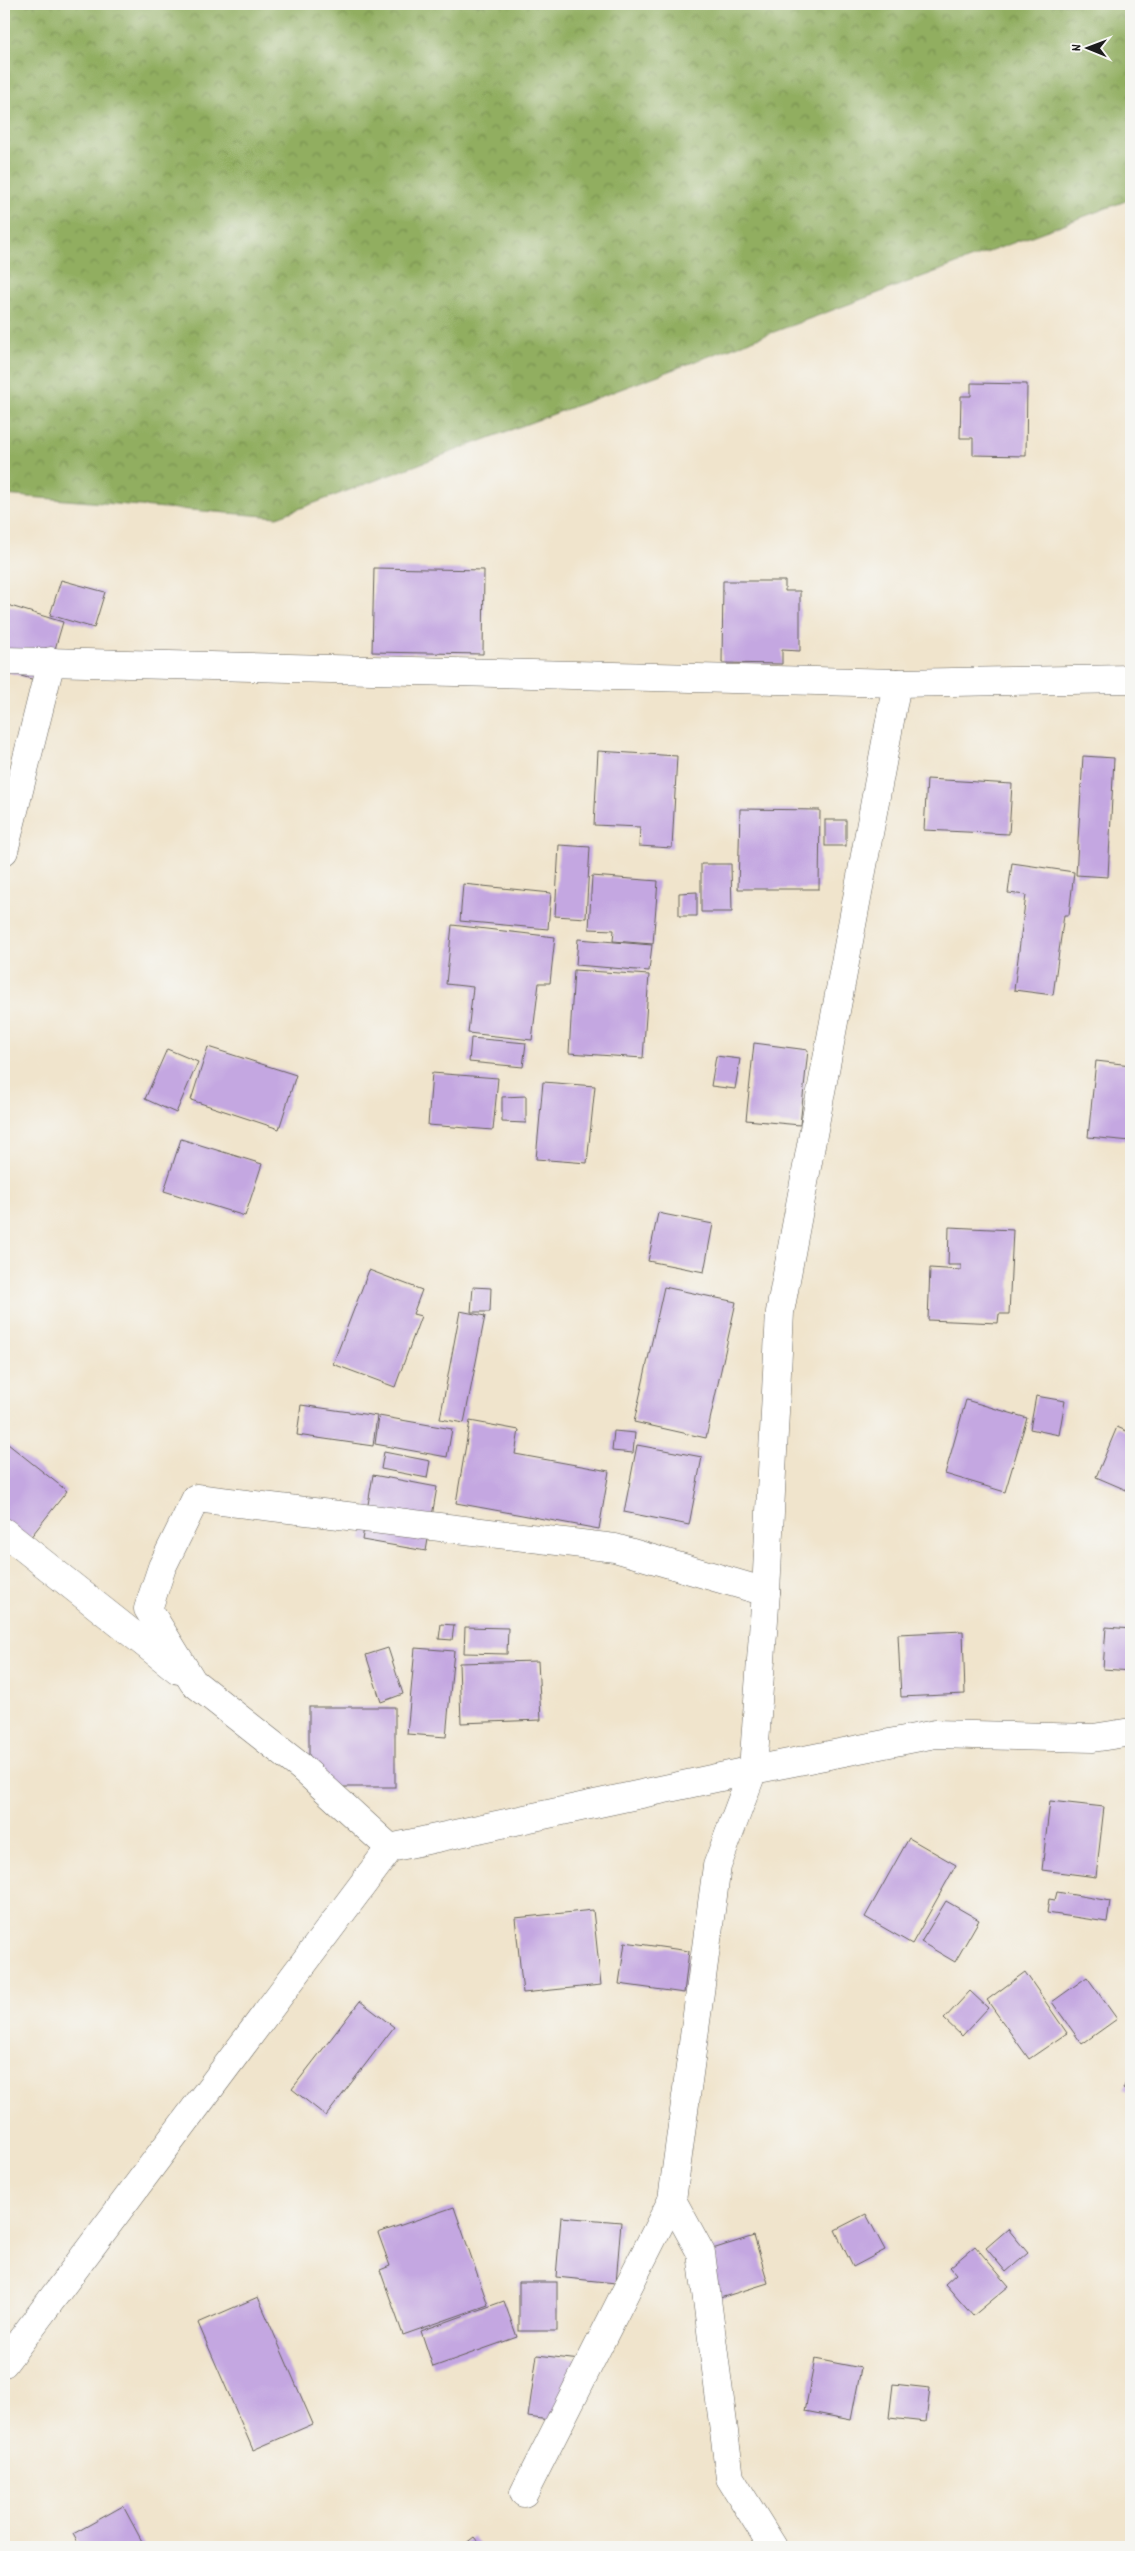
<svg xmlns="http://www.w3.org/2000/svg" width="1135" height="2551" font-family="Dekko,sans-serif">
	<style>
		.forest { fill: url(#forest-crowns); stroke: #56653e }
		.building { fill: #c4a7e1 }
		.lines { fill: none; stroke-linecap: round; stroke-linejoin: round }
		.minor-casing { stroke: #66625a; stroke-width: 29 }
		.minor { stroke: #fff; stroke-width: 28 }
	</style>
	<defs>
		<pattern id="forest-crowns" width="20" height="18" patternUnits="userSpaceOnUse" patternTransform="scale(1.25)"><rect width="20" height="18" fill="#91ae60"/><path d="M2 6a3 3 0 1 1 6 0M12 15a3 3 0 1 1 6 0" fill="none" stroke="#768d4e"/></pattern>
	</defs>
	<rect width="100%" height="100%" fill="#f6f6f2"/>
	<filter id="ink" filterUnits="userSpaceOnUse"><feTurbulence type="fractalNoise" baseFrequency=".02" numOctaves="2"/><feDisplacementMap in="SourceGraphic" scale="10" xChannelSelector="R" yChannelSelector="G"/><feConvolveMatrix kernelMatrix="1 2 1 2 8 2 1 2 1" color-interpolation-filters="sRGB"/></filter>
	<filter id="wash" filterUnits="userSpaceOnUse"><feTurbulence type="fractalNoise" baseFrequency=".0096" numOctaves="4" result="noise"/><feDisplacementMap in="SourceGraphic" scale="20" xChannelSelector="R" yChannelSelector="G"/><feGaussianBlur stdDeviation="1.12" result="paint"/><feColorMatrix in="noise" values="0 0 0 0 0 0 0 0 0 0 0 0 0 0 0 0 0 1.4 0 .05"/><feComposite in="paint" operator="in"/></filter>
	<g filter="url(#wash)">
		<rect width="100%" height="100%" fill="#f0e4cc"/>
		<!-- forest -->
		<path class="forest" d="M 4,4 L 1131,4 L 1131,199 L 277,517 L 4,495 Z"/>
		<g id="blocks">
			<!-- building -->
			<g class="building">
				<path d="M 971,383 L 1027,384 L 1026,456 L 973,455 L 973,438 L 960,438 L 961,396 L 971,396 Z"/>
				<path d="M 374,568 L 484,570 L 483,654 L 372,652 Z"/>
				<path d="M 61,580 L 105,592 L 94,628 L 50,615 Z"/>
				<path d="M 723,581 L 785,581 L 785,591 L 800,591 L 800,651 L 782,650 L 782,664 L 722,663 Z"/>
				<path d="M 4,604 L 63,622 L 45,683 L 4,671 Z"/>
				<path d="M 598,751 L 677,756 L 672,848 L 639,846 L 640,827 L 594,825 Z"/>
				<path d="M 1083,756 L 1114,758 L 1108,877 L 1076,875 Z"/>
				<path d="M 927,779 L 1012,784 L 1009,834 L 924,830 Z"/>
				<path d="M 740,809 L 820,810 L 819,889 L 738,889 Z"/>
				<rect x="825" y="820" width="21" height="26"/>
				<path d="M 559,845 L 590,847 L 586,918 L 555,916 Z"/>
				<path d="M 1012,863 L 1074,872 L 1069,915 L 1064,915 L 1053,995 L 1014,990 L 1026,895 L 1008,893 Z"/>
				<path d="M 701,864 L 731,864 L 732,912 L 701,912 Z"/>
				<path d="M 592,876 L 658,881 L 653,944 L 613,941 L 614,930 L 589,929 Z"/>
				<path d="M 463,884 L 551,893 L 548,929 L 460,921 Z"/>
				<path d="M 697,892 L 697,916 L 679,916 L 679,893 Z"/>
				<path d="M 452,925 L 555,937 L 550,983 L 539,983 L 532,1040 L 468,1033 L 473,987 L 446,984 Z"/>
				<path d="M 578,939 L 652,945 L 649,971 L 576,965 Z"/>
				<path d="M 574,970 L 649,975 L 643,1058 L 569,1053 Z"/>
				<path d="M 471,1038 L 526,1043 L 523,1067 L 469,1062 Z"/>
				<path d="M 754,1043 L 808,1050 L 800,1125 L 746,1120 Z"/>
				<path d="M 208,1047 L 296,1075 L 279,1129 L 191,1100 Z"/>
				<path d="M 167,1049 L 198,1062 L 176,1113 L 145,1099 Z"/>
				<path d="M 716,1056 L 740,1059 L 735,1089 L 711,1086 Z"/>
				<path d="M 1096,1061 L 1131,1065 L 1131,1141 L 1088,1137 Z"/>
				<path d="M 432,1073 L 498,1078 L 493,1130 L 428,1125 Z"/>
				<path d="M 543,1082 L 595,1086 L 587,1163 L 536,1159 Z"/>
				<path d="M 526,1096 L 526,1123 L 502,1122 L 502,1097 Z"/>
				<path d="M 181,1139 L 262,1164 L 245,1216 L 164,1191 Z"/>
				<path d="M 658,1213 L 713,1224 L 704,1272 L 648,1261 Z"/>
				<path d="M 949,1227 L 1013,1230 L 1009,1314 L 999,1314 L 998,1323 L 928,1320 L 930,1268 L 961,1270 L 961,1265 L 948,1265 Z"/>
				<path d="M 369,1270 L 422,1290 L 413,1314 L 421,1316 L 395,1387 L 333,1364 Z"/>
				<path d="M 473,1287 L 491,1288 L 490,1312 L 471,1312 Z"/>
				<path d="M 664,1287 L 736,1302 L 706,1438 L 634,1422 Z"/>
				<path d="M 460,1311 L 485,1316 L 464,1423 L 440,1419 Z"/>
				<path d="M 1036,1396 L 1065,1401 L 1059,1435 L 1030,1429 Z"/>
				<path d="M 966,1400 L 1027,1418 L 1005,1492 L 945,1474 Z"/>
				<path d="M 301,1405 L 377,1416 L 373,1446 L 297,1435 Z"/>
				<path d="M 379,1416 L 452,1429 L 447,1457 L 375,1444 Z"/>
				<path d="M 470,1421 L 519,1430 L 515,1454 L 609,1471 L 599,1529 L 456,1503 Z"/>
				<path d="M 1117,1427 L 1131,1433 L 1131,1492 L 1096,1477 Z"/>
				<path d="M 614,1431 L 635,1433 L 633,1453 L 612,1451 Z"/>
				<path d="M 8,1444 L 67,1491 L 26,1543 L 4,1525 L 4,1450 Z"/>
				<path d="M 637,1445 L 702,1457 L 689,1525 L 624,1512 Z"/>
				<path d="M 384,1452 L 430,1461 L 427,1478 L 381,1469 Z"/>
				<path d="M 373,1475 L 437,1487 L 426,1551 L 362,1540 Z"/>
				<path d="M 441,1624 L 454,1625 L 452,1640 L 439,1639 Z"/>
				<path d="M 465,1627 L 508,1628 L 507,1654 L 464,1653 Z"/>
				<path d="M 1106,1627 L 1131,1629 L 1131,1671 L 1103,1669 Z"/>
				<path d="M 963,1631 L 965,1694 L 901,1697 L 898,1634 Z"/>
				<path d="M 388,1648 L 403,1694 L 381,1702 L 366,1655 Z"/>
				<path d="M 415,1648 L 454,1651 L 446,1737 L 407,1734 Z"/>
				<path d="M 538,1661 L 541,1720 L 461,1723 L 459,1663 Z"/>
				<rect x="309" y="1707" width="86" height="80"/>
				<path d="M 1050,1801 L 1104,1807 L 1096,1877 L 1042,1870 Z"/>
				<path d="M 909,1838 L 956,1865 L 912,1944 L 865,1917 Z"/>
				<path d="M 1057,1892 L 1110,1901 L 1107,1922 L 1047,1913 L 1049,1899 L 1055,1900 Z"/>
				<path d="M 946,1901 L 979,1920 L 955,1962 L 921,1942 Z"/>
				<path d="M 593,1910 L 601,1985 L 523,1993 L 515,1918 Z"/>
				<path d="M 625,1942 L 689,1951 L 684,1993 L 619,1984 Z"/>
				<path d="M 1025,1972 L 1067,2033 L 1029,2059 L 987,2000 Z"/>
				<path d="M 1087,1977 L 1117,2019 L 1082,2044 L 1052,2002 Z"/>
				<path d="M 970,1991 L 988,2008 L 962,2036 L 944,2019 Z"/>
				<path d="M 360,2001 L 394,2027 L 326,2116 L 292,2089 Z"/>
				<path d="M 1131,2072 L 1131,2093 L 1123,2089 Z"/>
				<path d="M 454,2207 L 488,2305 L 403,2335 L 380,2270 L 390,2266 L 378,2233 Z"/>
				<path d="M 866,2214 L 885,2250 L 853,2267 L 835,2230 Z"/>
				<path d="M 561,2217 L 621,2222 L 616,2283 L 556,2277 Z"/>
				<path d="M 1008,2229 L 1028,2253 L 1006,2272 L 986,2248 Z"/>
				<path d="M 754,2236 L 768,2283 L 704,2303 L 690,2256 Z"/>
				<path d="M 975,2246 L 1009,2286 L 973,2316 L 945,2284 L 956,2274 L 950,2267 Z"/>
				<rect x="519" y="2282" width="38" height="49"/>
				<path d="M 258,2297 L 313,2424 L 253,2450 L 198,2323 Z"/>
				<path d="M 504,2301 L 517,2337 L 433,2367 L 421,2331 Z"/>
				<path d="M 537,2355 L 580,2360 L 571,2423 L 528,2417 Z"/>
				<path d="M 815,2359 L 861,2368 L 851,2420 L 805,2411 Z"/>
				<path d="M 893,2384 L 930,2388 L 926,2422 L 889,2418 Z"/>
				<path d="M 123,2506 L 145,2547 L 80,2547 L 73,2534 Z"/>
				<path d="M 474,2537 L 482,2547 L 461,2547 Z"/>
			</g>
		</g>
	</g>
	<g filter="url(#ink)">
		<use href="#blocks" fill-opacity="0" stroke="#66625a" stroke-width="1"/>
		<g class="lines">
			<defs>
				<g id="minor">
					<path d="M 4,661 L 897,683 L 1131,679"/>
					<path d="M 4,851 L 51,661"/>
					<path d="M 4,1532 L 178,1670"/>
					<path d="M 390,1848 L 301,1767 L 193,1682 L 148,1609 L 162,1567 L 196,1498 L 615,1548 L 766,1592"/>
					<path d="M 672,2200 L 701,2253 L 730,2478 L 773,2547"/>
					<path d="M 4,2363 L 390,1848 L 753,1770 L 766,1592 L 780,1312 L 897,683"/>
					<path d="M 524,2493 L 672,2200 L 717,1866 L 753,1770 L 935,1734 L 1093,1738 L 1131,1732"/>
				</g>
			</defs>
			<!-- minor casing -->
			<use href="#minor" class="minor-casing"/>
			<!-- minor -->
			<use href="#minor" class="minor"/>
		</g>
	</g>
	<!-- margin -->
	<rect width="1135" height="2551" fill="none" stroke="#f6f6f2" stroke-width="20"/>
	<!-- north arrow -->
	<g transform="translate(1088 48) rotate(271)" stroke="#f6f6f2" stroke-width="4" paint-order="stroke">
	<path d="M0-4L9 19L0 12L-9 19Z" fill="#1c1c1c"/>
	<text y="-8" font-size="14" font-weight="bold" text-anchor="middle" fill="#1c1c1c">N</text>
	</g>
</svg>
